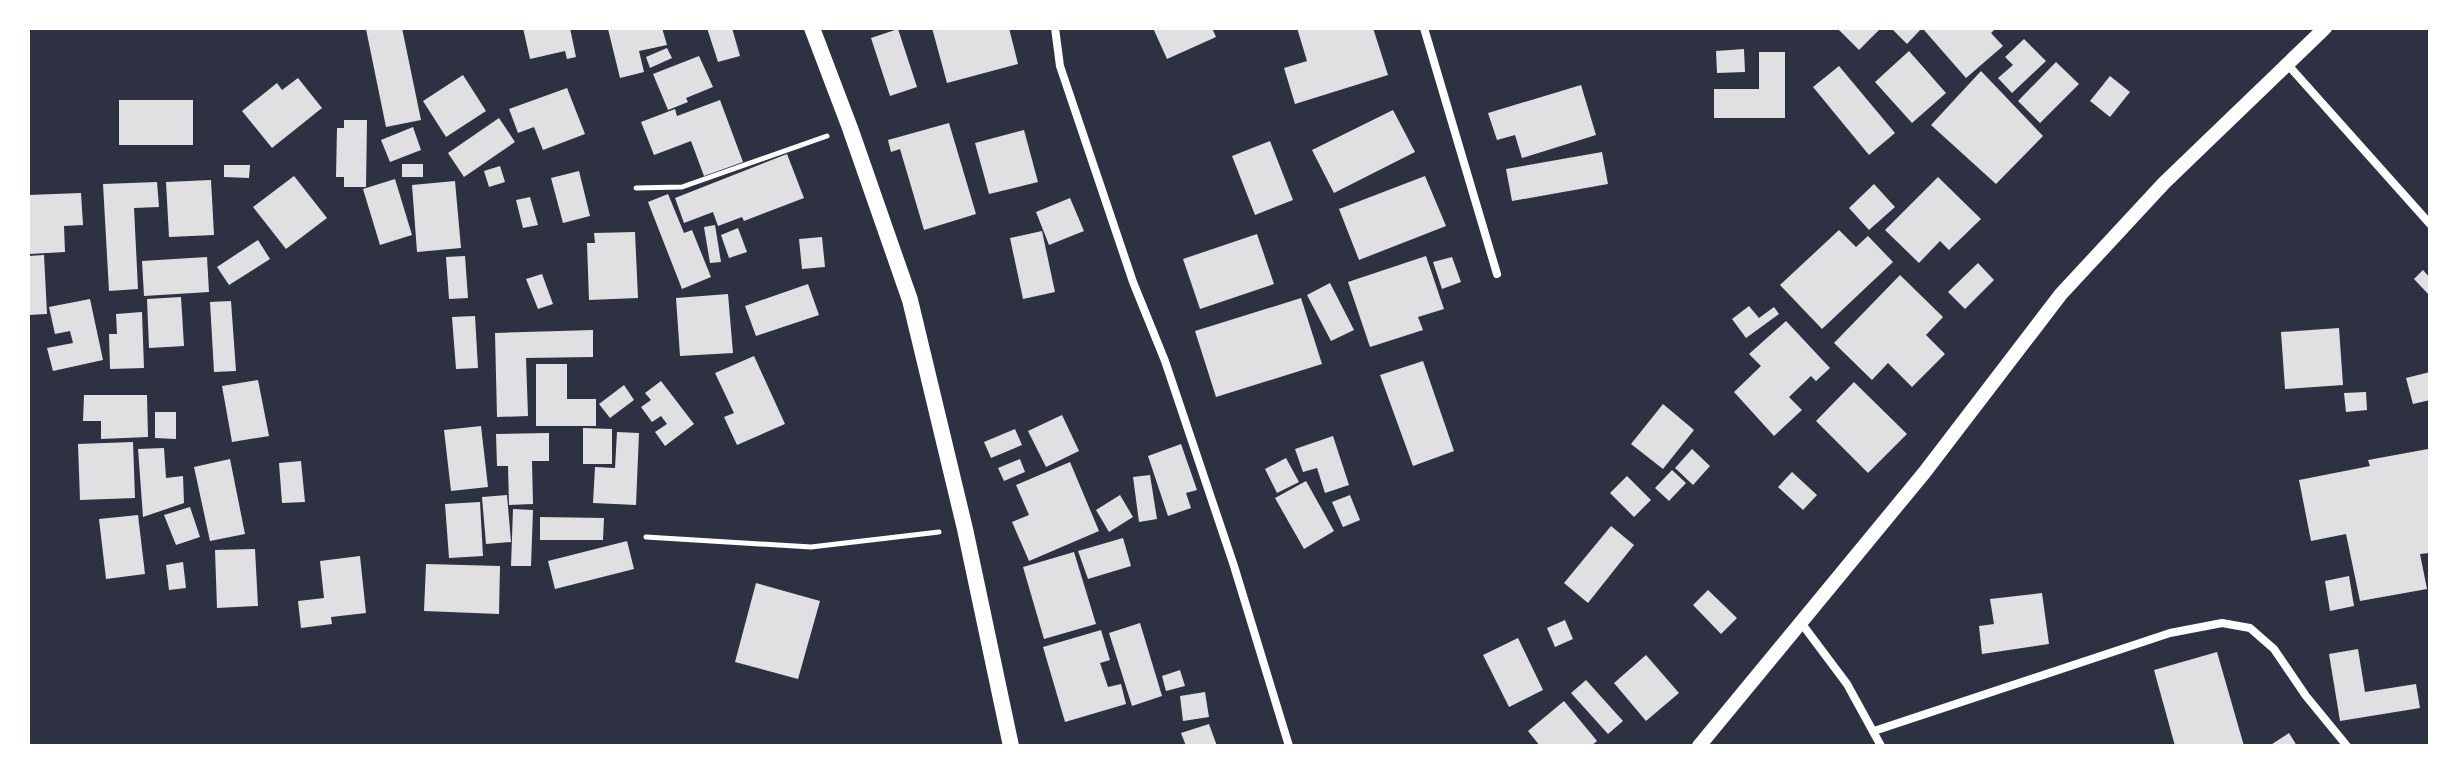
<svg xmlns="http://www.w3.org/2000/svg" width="2458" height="774" font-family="Karla,sans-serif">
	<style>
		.building { fill: #e0e0e3 }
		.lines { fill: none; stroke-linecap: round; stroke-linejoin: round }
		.path { stroke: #fff; stroke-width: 5 }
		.minor { stroke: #fff; stroke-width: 8 }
		.tertiary { stroke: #fff; stroke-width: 14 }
		.secondary { stroke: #fff; stroke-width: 16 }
	</style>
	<rect width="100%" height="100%" fill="#2d3142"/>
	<!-- building -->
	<g class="building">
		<path d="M 373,28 L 402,28 L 421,120 L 386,127 L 366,29 Z"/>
		<path d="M 523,28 L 570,28 L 576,57 L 567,59 L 565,51 L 530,59 Z"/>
		<path d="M 662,28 L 667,45 L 639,51 L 644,72 L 620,78 L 608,29 Z"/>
		<path d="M 707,28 L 732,28 L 740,56 L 718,62 Z"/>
		<path d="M 932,28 L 1009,28 L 1018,64 L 947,83 Z"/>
		<path d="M 1153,28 L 1212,28 L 1216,37 L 1167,59 Z"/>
		<path d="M 1297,28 L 1373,28 L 1388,75 L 1295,104 L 1284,68 L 1307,61 Z"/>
		<path d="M 1837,28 L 1881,28 L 1859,50 Z"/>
		<path d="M 1891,28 L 1922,28 L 1907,44 Z"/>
		<path d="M 1927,28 L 1996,28 L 1991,33 L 2003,46 L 1966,78 L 1924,30 Z"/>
		<path d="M 898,29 L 917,87 L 890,96 L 871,38 Z"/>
		<path d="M 2024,39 L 2046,61 L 2012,93 L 1998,78 L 2013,65 L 2005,57 Z"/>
		<path d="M 667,48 L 672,58 L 650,68 L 646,57 Z"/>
		<path d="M 1744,49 L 1745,72 L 1717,73 L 1716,51 Z"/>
		<path d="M 1909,51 L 1946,93 L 1912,123 L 1875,82 Z"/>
		<path d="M 1759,52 L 1785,52 L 1785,118 L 1714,118 L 1714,89 L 1759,89 Z"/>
		<path d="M 699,56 L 713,87 L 686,98 L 688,102 L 668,110 L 653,74 Z"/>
		<path d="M 2056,62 L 2079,84 L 2040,123 L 2018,101 Z"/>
		<path d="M 1839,66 L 1895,133 L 1869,155 L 1813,87 Z"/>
		<path d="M 1981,71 L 2043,136 L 1996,184 L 1931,125 Z"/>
		<path d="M 463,75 L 486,111 L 446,137 L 423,101 Z"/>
		<path d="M 2110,76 L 2130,92 L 2110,117 L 2090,101 Z"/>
		<path d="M 298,78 L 322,108 L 272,148 L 242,111 L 277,83 L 282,90 Z"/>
		<path d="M 1581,85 L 1596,135 L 1522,158 L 1515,135 L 1497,140 L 1488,113 Z"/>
		<path d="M 567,88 L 585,134 L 543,150 L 534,127 L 518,133 L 509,109 Z"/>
		<rect x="119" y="100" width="74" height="45"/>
		<path d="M 720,100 L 743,162 L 704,176 L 691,141 L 654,155 L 641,122 L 675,109 L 677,116 Z"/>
		<path d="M 1393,110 L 1415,152 L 1334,193 L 1312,150 Z"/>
		<path d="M 499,118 L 515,142 L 464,177 L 448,153 Z"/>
		<path d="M 344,120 L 367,120 L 366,187 L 344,187 L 344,177 L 336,177 L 337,128 L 344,128 Z"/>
		<path d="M 949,123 L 976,214 L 924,230 L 900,149 L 891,152 L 888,140 Z"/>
		<path d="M 413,127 L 421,150 L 390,162 L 381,140 Z"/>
		<path d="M 1024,130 L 1038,182 L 989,194 L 975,143 Z"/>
		<path d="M 1270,141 L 1293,200 L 1255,215 L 1232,156 Z"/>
		<path d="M 1602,152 L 1608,184 L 1512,201 L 1506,169 Z"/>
		<path d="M 787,154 L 804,198 L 744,221 L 742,217 L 718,226 L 713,212 L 684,223 L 675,198 Z"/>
		<rect x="402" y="164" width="21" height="13"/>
		<path d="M 224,165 L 250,165 L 249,178 L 224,177 Z"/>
		<path d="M 500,166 L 505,182 L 489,187 L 484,171 Z"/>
		<path d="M 579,171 L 590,216 L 563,223 L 551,178 Z"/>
		<path d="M 294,176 L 327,218 L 286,249 L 253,207 Z"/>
		<path d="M 1425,176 L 1446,226 L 1359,260 L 1339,209 Z"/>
		<path d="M 1938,177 L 1981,219 L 1949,250 L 1940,241 L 1919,263 L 1885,230 Z"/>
		<path d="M 395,179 L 412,235 L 380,245 L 363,189 Z"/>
		<path d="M 211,180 L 214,235 L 169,237 L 166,182 Z"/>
		<path d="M 455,181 L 461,248 L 417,252 L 412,185 Z"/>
		<path d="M 157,182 L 159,207 L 134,208 L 138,289 L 109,291 L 103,184 Z"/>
		<path d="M 1874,184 L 1895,207 L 1869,230 L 1849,208 Z"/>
		<path d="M 81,193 L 83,225 L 64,226 L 65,252 L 29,254 L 28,195 Z"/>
		<path d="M 668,194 L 684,233 L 692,230 L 711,277 L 682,289 L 648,202 Z"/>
		<path d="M 530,197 L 538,225 L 523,228 L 516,200 Z"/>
		<path d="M 1070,198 L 1084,231 L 1049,245 L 1036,212 Z"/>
		<path d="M 715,225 L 721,262 L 710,263 L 704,227 Z"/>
		<path d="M 738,228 L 747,252 L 729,258 L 721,235 Z"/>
		<path d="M 1839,230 L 1856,247 L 1868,236 L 1893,262 L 1822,329 L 1780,285 Z"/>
		<path d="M 1042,231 L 1055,292 L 1023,299 L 1010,238 Z"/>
		<path d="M 635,232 L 638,298 L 589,300 L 587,243 L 595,243 L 594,233 Z"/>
		<path d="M 1257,234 L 1274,284 L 1200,309 L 1183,259 Z"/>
		<path d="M 822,237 L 825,267 L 802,269 L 799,239 Z"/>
		<path d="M 258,240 L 270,259 L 229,285 L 217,267 Z"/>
		<path d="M 44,255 L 47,314 L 28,315 L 28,256 Z"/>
		<path d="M 465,256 L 468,298 L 449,299 L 446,257 Z"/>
		<path d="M 1426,256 L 1444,309 L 1418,317 L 1423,330 L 1370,347 L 1348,282 Z"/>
		<path d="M 207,257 L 209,292 L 144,296 L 142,261 Z"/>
		<path d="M 1452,257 L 1461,282 L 1442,289 L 1433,262 Z"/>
		<path d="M 1978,263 L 1994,280 L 1965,309 L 1948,292 Z"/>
		<path d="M 2423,270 L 2430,278 L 2430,296 L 2414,279 Z"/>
		<path d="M 542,274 L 553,304 L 538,309 L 526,279 Z"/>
		<path d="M 1900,275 L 1943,317 L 1926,335 L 1945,354 L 1912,387 L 1888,363 L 1872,380 L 1834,343 Z"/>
		<path d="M 1330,283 L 1354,330 L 1331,341 L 1307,295 Z"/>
		<path d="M 808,284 L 819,315 L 756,336 L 745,306 Z"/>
		<path d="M 728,294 L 733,353 L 680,356 L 676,298 Z"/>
		<path d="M 181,297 L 184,346 L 149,348 L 147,299 Z"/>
		<path d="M 1301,298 L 1322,364 L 1216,397 L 1195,331 Z"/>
		<path d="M 90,299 L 103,360 L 53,371 L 47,348 L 73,343 L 70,331 L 55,334 L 49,307 Z"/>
		<path d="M 231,301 L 236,371 L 214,372 L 210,302 Z"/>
		<path d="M 1749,306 L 1759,318 L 1774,307 L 1779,314 L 1746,338 L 1732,319 Z"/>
		<path d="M 142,312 L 144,368 L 110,369 L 109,334 L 117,334 L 116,314 Z"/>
		<path d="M 475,316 L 478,368 L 456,369 L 452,317 Z"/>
		<path d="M 1786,321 L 1830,368 L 1816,381 L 1811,376 L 1789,397 L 1802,410 L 1774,436 L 1734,392 L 1761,366 L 1749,354 Z"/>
		<path d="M 2339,328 L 2343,385 L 2285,389 L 2281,332 Z"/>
		<path d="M 593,330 L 593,357 L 526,358 L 528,416 L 497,417 L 495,333 Z"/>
		<path d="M 754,356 L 785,424 L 737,445 L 724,417 L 734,413 L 715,373 Z"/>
		<path d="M 1423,361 L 1454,451 L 1413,466 L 1380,375 Z"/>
		<path d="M 536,364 L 567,364 L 567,399 L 596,399 L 596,426 L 536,426 Z"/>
		<path d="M 2430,372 L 2430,400 L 2413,404 L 2406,378 Z"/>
		<path d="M 258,380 L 269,436 L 232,442 L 222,386 Z"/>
		<path d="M 661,381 L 694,424 L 665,446 L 655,432 L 667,424 L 661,416 L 652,422 L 641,407 L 651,400 L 645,393 Z"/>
		<path d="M 1854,382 L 1907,434 L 1868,473 L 1816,421 Z"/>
		<path d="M 624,385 L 634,400 L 610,418 L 599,404 Z"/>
		<path d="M 2366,392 L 2367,410 L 2346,412 L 2344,393 Z"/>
		<path d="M 84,395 L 147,395 L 148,437 L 101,439 L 101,421 L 83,421 Z"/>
		<path d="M 1663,404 L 1694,430 L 1663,469 L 1631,444 Z"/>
		<path d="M 155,412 L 176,412 L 176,439 L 155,438 Z"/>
		<path d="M 1062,415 L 1079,451 L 1046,467 L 1028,431 Z"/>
		<path d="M 481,426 L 488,487 L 451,491 L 444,430 Z"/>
		<path d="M 583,428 L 612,429 L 612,464 L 583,464 Z"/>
		<path d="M 1015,429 L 1022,445 L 991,458 L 984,442 Z"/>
		<path d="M 617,432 L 639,433 L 636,505 L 593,503 L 595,467 L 615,468 Z"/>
		<path d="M 549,433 L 549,461 L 532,461 L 533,504 L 509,505 L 508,466 L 497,466 L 496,434 Z"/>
		<path d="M 1333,436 L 1349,485 L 1325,493 L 1317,468 L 1303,472 L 1295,449 Z"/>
		<path d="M 133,442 L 135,498 L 80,500 L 78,444 Z"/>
		<path d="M 1181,444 L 1197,490 L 1186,493 L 1191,508 L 1168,516 L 1148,456 Z"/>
		<path d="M 164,448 L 166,478 L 183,476 L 184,503 L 143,517 L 138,449 Z"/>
		<path d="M 1692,449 L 1710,466 L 1693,485 L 1675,468 Z"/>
		<path d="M 2428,449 L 2430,553 L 2420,554 L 2427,589 L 2360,601 L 2346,534 L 2311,541 L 2299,480 L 2370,466 L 2368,460 Z"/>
		<path d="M 1286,458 L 1299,482 L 1277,493 L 1265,469 Z"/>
		<path d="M 230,459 L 245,534 L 210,541 L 194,467 Z"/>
		<path d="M 1020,459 L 1025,472 L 1004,481 L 998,468 Z"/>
		<path d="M 301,461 L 305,502 L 282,503 L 279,463 Z"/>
		<path d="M 1070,462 L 1099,531 L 1029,561 L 1012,522 L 1029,515 L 1016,485 Z"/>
		<path d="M 1672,470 L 1686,483 L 1669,501 L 1655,488 Z"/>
		<path d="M 1792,472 L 1817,495 L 1803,510 L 1778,487 Z"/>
		<path d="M 1150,475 L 1157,519 L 1139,522 L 1133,477 Z"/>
		<path d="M 1627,476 L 1651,500 L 1634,517 L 1610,493 Z"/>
		<path d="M 1306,481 L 1334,531 L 1304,549 L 1275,498 Z"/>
		<path d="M 507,495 L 511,542 L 486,544 L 482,497 Z"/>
		<path d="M 1120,495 L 1133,517 L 1109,532 L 1096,510 Z"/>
		<path d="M 1350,495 L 1360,520 L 1343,527 L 1332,502 Z"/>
		<path d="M 480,502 L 483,556 L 449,558 L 445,504 Z"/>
		<path d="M 190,507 L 200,537 L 176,545 L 164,515 Z"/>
		<path d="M 513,509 L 533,510 L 531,566 L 511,566 Z"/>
		<path d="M 138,515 L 145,574 L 106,579 L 99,519 Z"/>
		<path d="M 540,517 L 604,518 L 603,540 L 540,540 Z"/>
		<path d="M 1611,526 L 1634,545 L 1588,603 L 1564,583 Z"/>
		<path d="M 1123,538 L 1131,566 L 1088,579 L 1078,551 Z"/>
		<path d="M 627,541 L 634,569 L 555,589 L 548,561 Z"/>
		<path d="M 255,549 L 258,606 L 217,608 L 215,550 Z"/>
		<path d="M 1074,552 L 1096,624 L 1044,639 L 1023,567 Z"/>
		<path d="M 360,556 L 366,613 L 331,617 L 332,624 L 301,628 L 298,601 L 324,598 L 320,561 Z"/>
		<path d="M 183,562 L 186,588 L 169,590 L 166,565 Z"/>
		<path d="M 426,564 L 500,566 L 499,614 L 424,611 Z"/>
		<path d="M 2349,576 L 2354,606 L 2330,611 L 2325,581 Z"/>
		<path d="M 756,583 L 820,601 L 798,679 L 735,662 Z"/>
		<path d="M 1708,590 L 1737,618 L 1721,634 L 1693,605 Z"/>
		<path d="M 2042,593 L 2049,644 L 1982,654 L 1979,626 L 1994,624 L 1990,599 Z"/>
		<path d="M 1565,620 L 1573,639 L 1555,647 L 1547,628 Z"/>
		<path d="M 1140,623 L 1162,696 L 1132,706 L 1109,633 Z"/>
		<path d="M 1101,630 L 1110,660 L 1100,663 L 1108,687 L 1121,684 L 1126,704 L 1065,722 L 1043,647 Z"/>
		<path d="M 1518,638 L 1543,690 L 1509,707 L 1483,655 Z"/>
		<path d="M 2358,649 L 2365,692 L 2416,684 L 2420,708 L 2340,721 L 2329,654 Z"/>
		<path d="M 2217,652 L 2244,746 L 2175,746 L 2154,670 Z"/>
		<path d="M 1646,655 L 1679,693 L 1646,721 L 1614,683 Z"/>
		<path d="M 1180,670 L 1185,686 L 1166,691 L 1162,676 Z"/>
		<path d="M 1586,680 L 1623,721 L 1608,734 L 1571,693 Z"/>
		<path d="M 1205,692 L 1209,717 L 1183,721 L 1180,696 Z"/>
		<path d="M 1564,701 L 1597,741 L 1591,746 L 1540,746 L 1528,731 Z"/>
		<path d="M 1209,724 L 1217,746 L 1186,746 L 1181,733 Z"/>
		<path d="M 2289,733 L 2297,746 L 2269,746 Z"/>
	</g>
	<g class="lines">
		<!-- path -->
		<g class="path">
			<path d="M 636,188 L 682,187 L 827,136"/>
			<path d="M 646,537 L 811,547 L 939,532"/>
		</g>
		<!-- minor -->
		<g class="minor">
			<path d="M 1055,28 L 1060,66 L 1133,282 L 1165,361 L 1234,566 L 1289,746"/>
			<path d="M 1424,28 L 1497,274"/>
			<path d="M 2288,65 L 2430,224"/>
			<path d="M 1802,624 L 1847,684 L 1881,746"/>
			<path d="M 1874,731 L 2170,633 L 2222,623 L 2250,628 L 2274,649 L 2306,696 L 2347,746"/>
		</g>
		<!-- tertiary -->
		<path class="tertiary" d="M 1699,746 L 1924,473 L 2061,294 L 2164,183 L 2325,28"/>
		<!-- secondary -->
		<path class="secondary" d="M 812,28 L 850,128 L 910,300 L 965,529 L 1011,746"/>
	</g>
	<!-- border -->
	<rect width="2458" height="774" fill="none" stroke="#ffffff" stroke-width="60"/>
</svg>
